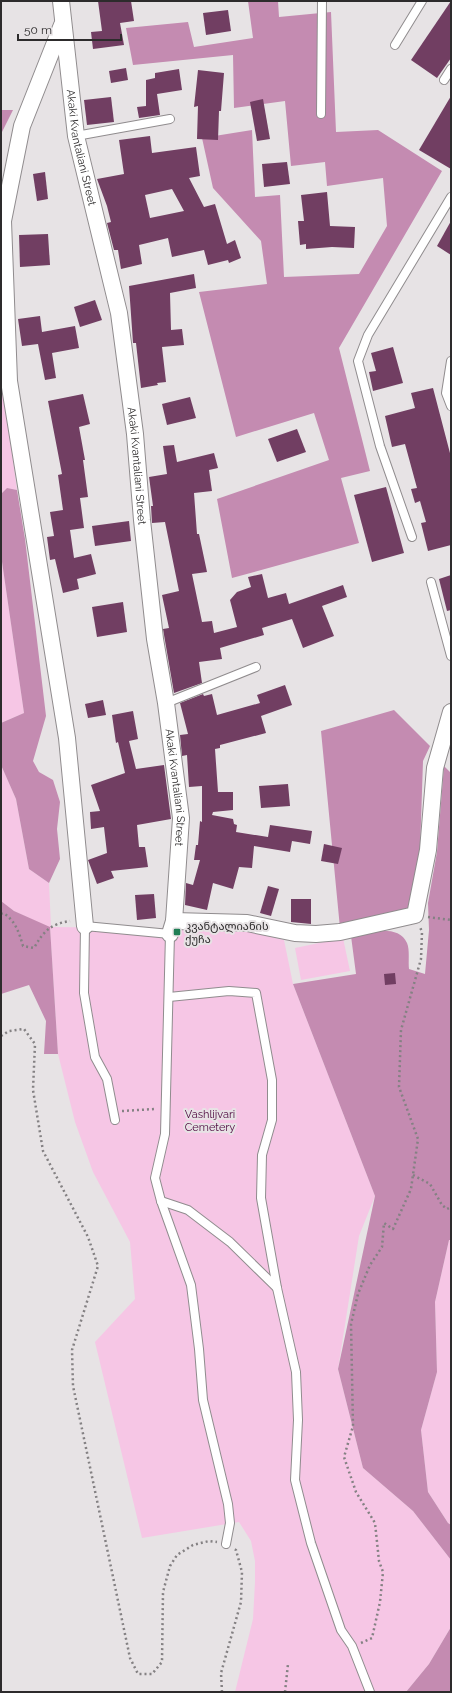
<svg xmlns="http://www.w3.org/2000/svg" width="452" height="1693" font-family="Raleway,'Noto Sans Georgian',sans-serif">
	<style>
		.green { fill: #f6c6e5 }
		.forest { fill: #c48bb1 }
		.building { fill: #713e62; fill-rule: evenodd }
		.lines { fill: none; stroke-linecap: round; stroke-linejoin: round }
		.lane-casing { stroke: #908c8e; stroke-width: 10 }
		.street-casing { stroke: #908c8e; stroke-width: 18 }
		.path { stroke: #848183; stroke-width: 2.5; stroke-dasharray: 2 3; stroke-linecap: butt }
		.lane { stroke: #fff; stroke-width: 8 }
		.street { stroke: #fff; stroke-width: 16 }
		.poi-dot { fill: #207e55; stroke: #e7e3e5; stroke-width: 1.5 }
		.labels { text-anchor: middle; stroke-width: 4; stroke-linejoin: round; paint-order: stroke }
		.street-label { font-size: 11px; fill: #2d2b2c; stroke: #e7e3e5 }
		.poi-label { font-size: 11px; fill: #2d2b2c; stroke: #e7e3e5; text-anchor: start }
		.park-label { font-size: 11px; fill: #4d073e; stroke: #e7e3e5 }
	</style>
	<rect width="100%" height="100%" fill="#e7e3e5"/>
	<!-- green -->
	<g class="green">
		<path d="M 1,373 L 17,490 L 7,488 L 1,494 Z"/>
		<path d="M 1,555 L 24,713 L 1,723 Z"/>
		<path d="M 1,765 L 16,799 L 29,869 L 49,883 L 51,927 L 238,929 L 284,940 L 293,984 L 375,1196 L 359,1236 L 338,1369 L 363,1468 L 413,1511 L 451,1560 L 451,1627 L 429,1664 L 406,1692 L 235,1692 L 253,1619 L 255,1582 L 255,1561 L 251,1541 L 239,1522 L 142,1538 L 95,1342 L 135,1299 L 130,1242 L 93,1172 L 75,1122 L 58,1054 L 50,928 L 14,911 L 1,901 Z"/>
		<path d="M 343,938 L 350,971 L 301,980 L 295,948 Z"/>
		<path d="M 449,1240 L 451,1240 L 451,1525 L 448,1523 L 428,1492 L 421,1430 L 437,1372 L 435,1302 Z"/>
	</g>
	<!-- forest -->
	<g class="forest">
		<path d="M 248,1 L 278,1 L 279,17 L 331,12 L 336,132 L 378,130 L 442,171 L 339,348 L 370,471 L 341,478 L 359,543 L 232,578 L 217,499 L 329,460 L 314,413 L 236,437 L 199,292 L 267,284 L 261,241 L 213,188 L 202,138 L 252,130 L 255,197 L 280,195 L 284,277 L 359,274 L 387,226 L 383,178 L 327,186 L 325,162 L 291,166 L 285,101 L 234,108 L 233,55 L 133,65 L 126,28 L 188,22 L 194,47 L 253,38 Z"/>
		<path d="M 1,110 L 13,110 L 2,132 L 1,151 Z"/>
		<path d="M 7,488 L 17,490 L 25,539 L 46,716 L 33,761 L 39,772 L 53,780 L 60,802 L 57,829 L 60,859 L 49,883 L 29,869 L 16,799 L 1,765 L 1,723 L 24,713 L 1,555 L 1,494 Z"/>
		<path d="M 394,710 L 430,746 L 423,761 L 420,851 L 408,910 L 340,928 L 321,731 Z"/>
		<path d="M 444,766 L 451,773 L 451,1240 L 449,1240 L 435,1302 L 437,1372 L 421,1430 L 428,1492 L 448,1523 L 451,1525 L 451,1560 L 413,1511 L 363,1468 L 338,1369 L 375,1196 L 293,984 L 356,974 L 351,936 C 367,933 398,923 407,943 C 410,950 408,962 409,969 L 425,974 L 429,930 L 428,903 L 437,852 Z"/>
		<path d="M 1,901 L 14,911 L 50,927 L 58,1054 L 44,1054 L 46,1021 L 29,985 L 1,994 Z"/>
		<path d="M 451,1627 L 451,1692 L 406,1692 L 429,1664 Z"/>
	</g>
	<!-- building -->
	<g class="building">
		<path d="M 98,1 L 131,1 L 134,21 L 120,23 L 124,45 L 93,49 L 91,32 L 102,31 Z"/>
		<path d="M 451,1 L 451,58 L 437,78 L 411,60 Z"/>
		<path d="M 228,10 L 231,31 L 206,35 L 203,13 Z"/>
		<path d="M 126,68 L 128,80 L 111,83 L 109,71 Z"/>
		<path d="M 179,69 L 182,90 L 157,94 L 160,115 L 139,118 L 137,107 L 146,106 L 146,80 L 155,78 L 155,73 Z"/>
		<path d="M 198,70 L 224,73 L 221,111 L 219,111 L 218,140 L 197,139 L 198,106 L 194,107 Z"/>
		<path d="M 451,96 L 451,169 L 419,150 Z"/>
		<path d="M 111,97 L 114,122 L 87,125 L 84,100 Z"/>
		<path d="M 263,99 L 270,139 L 257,141 L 250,102 Z"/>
		<path d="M 150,136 L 152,153 L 196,147 L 200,176 L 189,178 L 204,207 L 215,204 L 227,244 L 235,240 L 241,258 L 229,263 L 228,260 L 208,265 L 204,250 L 172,257 L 168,238 L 139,245 L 142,264 L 121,269 L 118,250 L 114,250 L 107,223 L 111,222 L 107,206 L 97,179 L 124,174 L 119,140 ZM 172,189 L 184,211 L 150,218 L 145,195 Z"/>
		<path d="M 287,162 L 290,184 L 264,187 L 262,164 Z"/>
		<path d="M 45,172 L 48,199 L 37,201 L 33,174 Z"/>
		<path d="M 327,192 L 330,226 L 355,227 L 354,248 L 332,247 L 306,249 L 306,244 L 300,245 L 298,221 L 304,221 L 301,195 Z"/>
		<path d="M 451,221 L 451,255 L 437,246 Z"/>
		<path d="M 48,234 L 50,265 L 20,267 L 19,235 Z"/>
		<path d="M 194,274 L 196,288 L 170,293 L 171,330 L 182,329 L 184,345 L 162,347 L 166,382 L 157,383 L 158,385 L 141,388 L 136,343 L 133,343 L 129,286 Z"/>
		<path d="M 95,300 L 102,320 L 80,327 L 74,307 Z"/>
		<path d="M 40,316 L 42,332 L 75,326 L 79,348 L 52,353 L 56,378 L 45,380 L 38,344 L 22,346 L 18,319 Z"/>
		<path d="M 393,347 L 403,383 L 373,391 L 369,372 L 376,371 L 371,353 Z"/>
		<path d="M 433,388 L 451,457 L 451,545 L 428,551 L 421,523 L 426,522 L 420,501 L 415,503 L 411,489 L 417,488 L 405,444 L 392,447 L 385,416 L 415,408 L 411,393 Z"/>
		<path d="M 83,394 L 90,424 L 79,427 L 85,460 L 83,460 L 88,497 L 80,498 L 84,528 L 70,530 L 74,558 L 91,554 L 96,574 L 77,579 L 79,589 L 63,593 L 55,559 L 50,560 L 47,537 L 54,536 L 50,512 L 63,510 L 58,475 L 62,474 L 48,401 Z"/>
		<path d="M 190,397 L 196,418 L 167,425 L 162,404 Z"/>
		<path d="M 297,429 L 306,452 L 277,462 L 268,439 Z"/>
		<path d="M 174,445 L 177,462 L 214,453 L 218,468 L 209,470 L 212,491 L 194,493 L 197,534 L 199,534 L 207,572 L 192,574 L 202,622 L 212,621 L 214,633 L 237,627 L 230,600 L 237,592 L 251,587 L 248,577 L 262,574 L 268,598 L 286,593 L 289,604 L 343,585 L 347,597 L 322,606 L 334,636 L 303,648 L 292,619 L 262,628 L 264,635 L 220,648 L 222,659 L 199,662 L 202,683 L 174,693 L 163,629 L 169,628 L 162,595 L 179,591 L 165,522 L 152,523 L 151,506 L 153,506 L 149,477 L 167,474 L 163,446 Z"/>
		<path d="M 386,487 L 404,553 L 372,562 L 354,495 Z"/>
		<path d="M 129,521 L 131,541 L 95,546 L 92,526 Z"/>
		<path d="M 451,575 L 451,610 L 447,611 L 439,579 Z"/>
		<path d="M 123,602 L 127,632 L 97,637 L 92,607 Z"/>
		<path d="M 285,685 L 292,705 L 261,716 L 266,733 L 220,745 L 220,748 L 215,749 L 218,792 L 233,792 L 233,810 L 213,812 L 212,815 L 233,819 L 234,824 L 237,825 L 236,832 L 268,837 L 270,825 L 312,831 L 310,844 L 292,841 L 290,852 L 254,846 L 252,868 L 239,867 L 233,889 L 213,883 L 207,910 L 185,905 L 186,883 L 193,885 L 200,860 L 194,860 L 196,845 L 198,845 L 200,821 L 202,822 L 202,786 L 189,787 L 187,755 L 182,756 L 180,735 L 188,734 L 180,703 L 203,694 L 204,696 L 212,694 L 217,715 L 260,703 L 257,695 Z"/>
		<path d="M 103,700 L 106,715 L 88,718 L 85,704 Z"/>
		<path d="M 133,711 L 138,739 L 129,741 L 136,769 L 164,765 L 171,819 L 137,825 L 139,847 L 145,847 L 148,867 L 111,871 L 114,878 L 97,884 L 88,860 L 107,853 L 104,827 L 91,829 L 90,812 L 100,811 L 91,785 L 125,773 L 118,742 L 116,743 L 112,715 Z"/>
		<path d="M 288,784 L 290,806 L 261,808 L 259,786 Z"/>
		<path d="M 324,844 L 342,848 L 338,864 L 321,861 Z"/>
		<path d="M 268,886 L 279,889 L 271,916 L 260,913 Z"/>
		<path d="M 154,894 L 156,918 L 137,920 L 135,895 Z"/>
		<path d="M 291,899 L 311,899 L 311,924 L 291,922 Z"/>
		<path d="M 395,973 L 396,984 L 385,985 L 384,974 Z"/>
	</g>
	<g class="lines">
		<defs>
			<g id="lane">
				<path d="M 395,45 L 422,1"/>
				<path d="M 444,80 L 451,69"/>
				<path d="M 321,114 L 322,1"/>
				<path d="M 76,136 L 170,119"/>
				<path d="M 451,361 L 446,393 L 451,406"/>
				<path d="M 412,537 L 380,446 L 358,361 L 368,335 L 451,197"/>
				<path d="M 431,582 L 451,656"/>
				<path d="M 166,703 L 256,667"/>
				<path d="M 169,997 L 229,991 L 256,993 L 272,1080 L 272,1120 L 262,1155 L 261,1198 L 277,1288 L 296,1372 L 298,1420 L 295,1480 L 311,1543 L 341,1630 L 352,1646 L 370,1692"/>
				<path d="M 115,1120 L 107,1079 L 95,1057 L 84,993 L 85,926 L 170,934 L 165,1134 L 155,1178 L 161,1201 L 191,1285 L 199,1349 L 203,1400 L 228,1504 L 230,1523 L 226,1544"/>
				<path d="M 161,1201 L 188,1210 L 230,1242 L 277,1288"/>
			</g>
			<g id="street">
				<path id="s1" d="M 61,1 L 76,136 L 119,313 L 135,434 L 142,520 L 155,639 L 166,703 L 181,818 L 174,921 L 170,934"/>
				<path d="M 62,25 L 22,126 L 3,221 L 9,381 L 67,738 L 85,926"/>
				<path d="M 174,921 L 247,923 L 295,933 L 316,934 L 340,932 L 415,915 L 428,850 L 435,768 L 451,712"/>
			</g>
		</defs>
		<!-- lane casing -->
		<use href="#lane" class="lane-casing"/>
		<!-- street casing -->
		<use href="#street" class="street-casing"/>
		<!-- path -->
		<g class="path">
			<path d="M 1,914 L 3,913 C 15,920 19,932 23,946 L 34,948 C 43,932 50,924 70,921"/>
			<path d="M 428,917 L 451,920"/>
			<path d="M 1,1036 L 9,1031 L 24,1029 L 35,1044 L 33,1090 L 43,1151 L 88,1237 L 98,1266 L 72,1350 L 73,1386 L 130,1658 L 138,1674 L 152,1674 L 162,1662 L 163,1592 L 170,1566 L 177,1555 L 193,1545 L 209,1541 L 217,1542"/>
			<path d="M 122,1111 L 155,1109"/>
			<path d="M 413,1175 L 430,1184 L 442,1205 L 447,1209 L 451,1207"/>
			<path d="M 361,1643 L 372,1638 L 380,1602 L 383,1572 L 379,1561 L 375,1523 L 356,1492 L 344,1457 L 353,1426 L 351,1324 L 358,1294 L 370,1265 L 382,1247 L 384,1223 L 393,1229 L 411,1189 L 418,1139 L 399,1087 L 401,1030 L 421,959 L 422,932 L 420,927"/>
			<path d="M 222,1692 L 221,1673 L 241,1602 L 242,1572 L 236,1550 L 234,1549"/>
			<path d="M 285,1692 L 288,1664"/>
		</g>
		<!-- lane -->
		<use href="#lane" class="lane"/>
		<!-- street -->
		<use href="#street" class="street"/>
	</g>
	<!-- markers -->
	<rect class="poi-dot" x="173" y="928" width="8" height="8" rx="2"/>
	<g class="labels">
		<!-- street labels -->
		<g class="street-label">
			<text dy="4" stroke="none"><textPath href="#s1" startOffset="148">Akaki Kvantaliani Street</textPath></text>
			<text dy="4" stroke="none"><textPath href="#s1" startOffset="472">Akaki Kvantaliani Street</textPath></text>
			<text dy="4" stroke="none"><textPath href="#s1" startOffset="796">Akaki Kvantaliani Street</textPath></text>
		</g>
		<!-- poi labels -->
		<g class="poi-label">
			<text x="185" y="930">კვანტალიანის<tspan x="185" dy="13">ქუჩა</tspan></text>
		</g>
		<!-- park labels -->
		<g class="park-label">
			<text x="210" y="1118">Vashlijvari<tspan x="210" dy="13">Cemetery</tspan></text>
		</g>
	</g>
	<!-- border -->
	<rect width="452" height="1693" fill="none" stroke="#2d2b2c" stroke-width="4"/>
	<!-- scale -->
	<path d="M18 34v6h103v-6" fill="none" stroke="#2d2b2c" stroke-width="2"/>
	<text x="24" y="34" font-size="12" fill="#2d2b2c" stroke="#e7e3e5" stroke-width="3" paint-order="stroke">50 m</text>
</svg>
